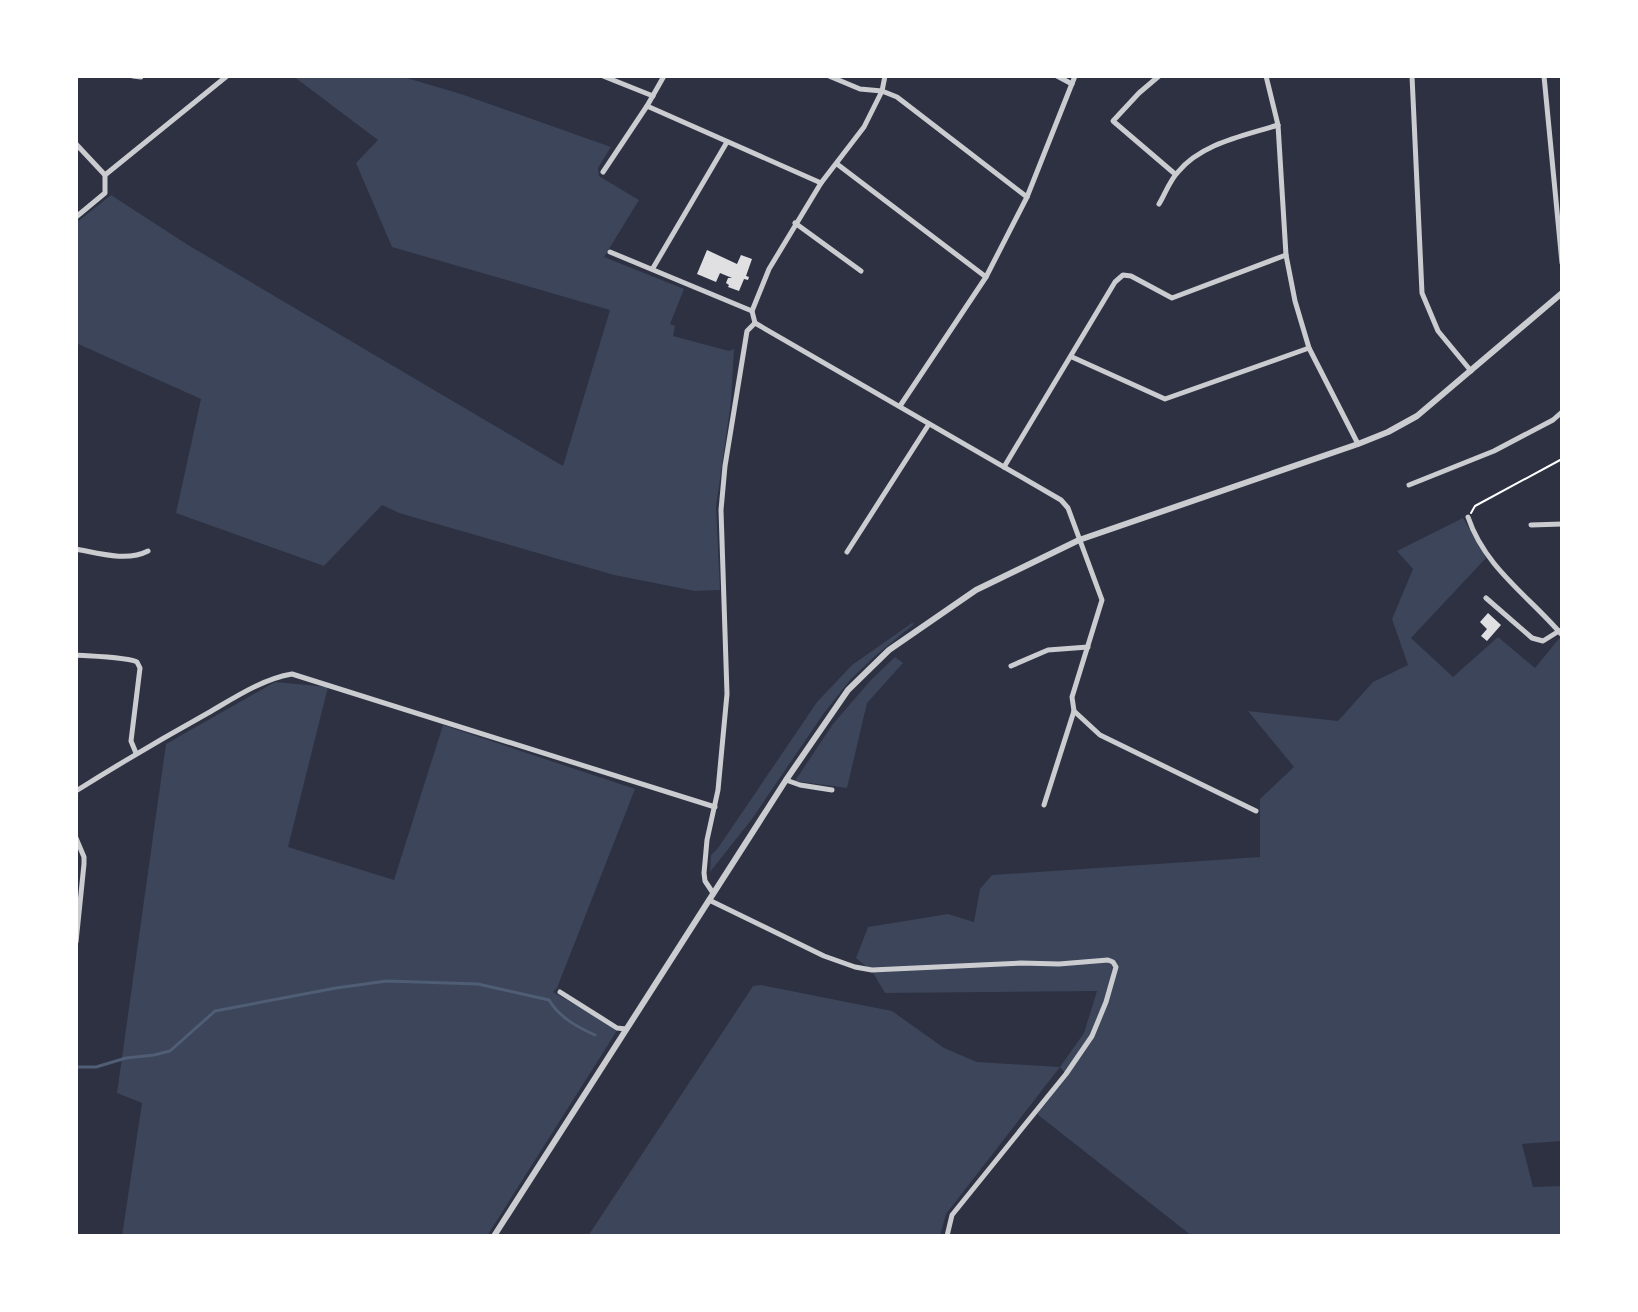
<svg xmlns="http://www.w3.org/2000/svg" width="1638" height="1312" font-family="'Zilla Slab',serif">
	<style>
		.green { fill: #3c4559 }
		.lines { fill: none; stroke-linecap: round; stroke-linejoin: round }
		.stream { stroke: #4f5d75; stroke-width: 3 }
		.building { fill: #e0e0e3 }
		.path { stroke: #fff; stroke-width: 2 }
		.minor { stroke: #caccd0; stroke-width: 5 }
		.tertiary { stroke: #caccd0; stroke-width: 6 }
	</style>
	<rect width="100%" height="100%" fill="#2d3142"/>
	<!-- green -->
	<g class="green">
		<path d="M 293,76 L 400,76 L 461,94 L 611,147 L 598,168 L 599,176 L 639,200 L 604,257 L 684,289 L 670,324 L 675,326 L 673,336 L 729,351 L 734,349 L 731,402 L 716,507 L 720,590 L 695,591 L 614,575 L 399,513 L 382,505 L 324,566 L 176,513 L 201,399 L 76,343 L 76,223 L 111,195 L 188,245 L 563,466 L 610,310 L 392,247 L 356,163 L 378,140 Z"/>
		<path d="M 1463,518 L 1486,558 L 1411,638 L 1453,677 L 1498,637 L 1535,668 L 1562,635 L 1562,1141 L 1522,1144 L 1533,1187 L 1562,1186 L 1562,1236 L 1192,1236 L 1037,1114 L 1067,1075 L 1060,1067 L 946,1214 L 940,1236 L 588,1236 L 753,986 L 761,985 L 892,1011 L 944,1048 L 977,1062 L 1060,1067 L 1084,1033 L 1097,991 L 885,993 L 872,971 L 856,958 L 868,927 L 948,914 L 974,922 L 980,889 L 992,875 L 1260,857 L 1260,799 L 1294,767 L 1248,711 L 1338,721 L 1373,682 L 1408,665 L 1392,619 L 1413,569 L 1397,551 Z"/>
		<path d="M 912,623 L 914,624 L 875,656 L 851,679 L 824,713 L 752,819 L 710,872 L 711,855 L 718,848 L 817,702 L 852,665 Z"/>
		<path d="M 895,657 L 903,663 L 867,703 L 847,788 L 795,781 L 833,724 L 870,681 Z"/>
		<path d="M 275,682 L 328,687 L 288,847 L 394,880 L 443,725 L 635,789 L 557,988 L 553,992 L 618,1029 L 487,1236 L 122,1236 L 142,1103 L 117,1093 L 166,744 Z"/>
	</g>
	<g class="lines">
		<!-- stream -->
		<path class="stream" d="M 76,1067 L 96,1067 L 126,1058 L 154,1055 L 170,1051 L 215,1011 L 336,988 L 387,981 L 478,984 L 549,1000 C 559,1017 577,1027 595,1035"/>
	</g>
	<!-- building -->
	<g class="building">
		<path d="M 707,250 L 737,264 L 741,255 L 752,259 L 746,276 L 749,277 L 748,280 L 744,279 L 739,291 L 728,287 L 729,285 L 726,283 L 728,278 L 732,278 L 720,273 L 716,282 L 697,274 Z"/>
		<path d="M 1488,613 L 1501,625 L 1487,641 L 1481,636 L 1487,629 L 1480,622 Z"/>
	</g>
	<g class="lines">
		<!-- path -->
		<path class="path" d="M 1471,513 L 1475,506 L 1562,459"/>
		<!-- minor -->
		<g class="minor">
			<path d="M 133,76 L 141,77"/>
			<path d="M 603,76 L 653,96"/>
			<path d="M 829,76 L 860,89 L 882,91 L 897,97 L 1027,197"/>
			<path d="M 1057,76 L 1072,84"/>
			<path d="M 1159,76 L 1139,93 L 1113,121 L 1175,174"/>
			<path d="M 1266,76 L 1278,125 L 1286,255 L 1295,301 L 1309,348 L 1358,444"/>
			<path d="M 1412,76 L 1422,293 L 1438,331 L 1471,371"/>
			<path d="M 1544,76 L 1562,263"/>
			<path d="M 647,106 L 821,183"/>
			<path d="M 76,144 L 105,175"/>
			<path d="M 837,164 L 986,277"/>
			<path d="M 603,172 L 647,106 L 664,76"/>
			<path d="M 105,175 L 227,76"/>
			<path d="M 1159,204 C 1165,194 1170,180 1178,172 C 1202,143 1244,136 1278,125"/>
			<path d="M 76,217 L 105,193 L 105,175"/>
			<path d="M 795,223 L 861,271"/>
			<path d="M 610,252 L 752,311"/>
			<path d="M 653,268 L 727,142"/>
			<path d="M 755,323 L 1061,500 L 1068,508 L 1102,600 L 1072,697 L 1074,711 L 1044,805"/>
			<path d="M 755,323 L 752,311 L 769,269 L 821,183 L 864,127 L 882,91 L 885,76"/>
			<path d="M 1072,357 L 1165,399 L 1309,348"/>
			<path d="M 900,406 L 986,277 L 1027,197 L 1075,76"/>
			<path d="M 1004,467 L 1115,282 L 1123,275 L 1131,276 L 1172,298 L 1286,255"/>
			<path d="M 1409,485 L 1494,451 L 1553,420 L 1562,412"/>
			<path d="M 1468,517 C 1485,568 1529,596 1562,635"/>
			<path d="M 1531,525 L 1562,524"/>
			<path d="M 76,549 C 98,553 127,562 148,551"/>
			<path d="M 847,552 L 929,424"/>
			<path d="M 1486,598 L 1532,638 L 1543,641 L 1559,631"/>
			<path d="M 76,655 C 87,656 130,657 137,662 C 138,664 139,666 140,668 L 131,741 L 136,753"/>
			<path d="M 1011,666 L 1048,650 L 1088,647"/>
			<path d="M 1074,711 L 1100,735 L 1256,811"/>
			<path d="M 786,780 L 800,785 L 832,790"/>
			<path d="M 76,791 C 119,764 163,738 208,713 C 234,698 262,679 292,674 L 715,807"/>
			<path d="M 76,838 L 84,857 L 84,864 L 76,942"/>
			<path d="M 713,893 L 705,881 L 704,873 L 707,840 L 718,790 L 727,694 L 721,510 L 725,466 L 747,331 L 755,323"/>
			<path d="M 709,900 L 824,956 L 855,967 L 872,970 L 1021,963 L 1059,964 L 1108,960 L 1113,962 L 1116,967 L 1106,1002 L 1092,1036 L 1066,1074 L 952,1215 L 947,1236"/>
			<path d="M 560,992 L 617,1028 L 626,1029"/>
		</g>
		<!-- tertiary -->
		<path class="tertiary" d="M 494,1236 L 786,780 L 848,690 L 889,650 L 976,590 L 1079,540 L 1358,444 L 1388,432 L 1417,416 L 1562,293"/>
	</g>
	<!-- border -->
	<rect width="1638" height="1312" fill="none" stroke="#ffffff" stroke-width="156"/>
</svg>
